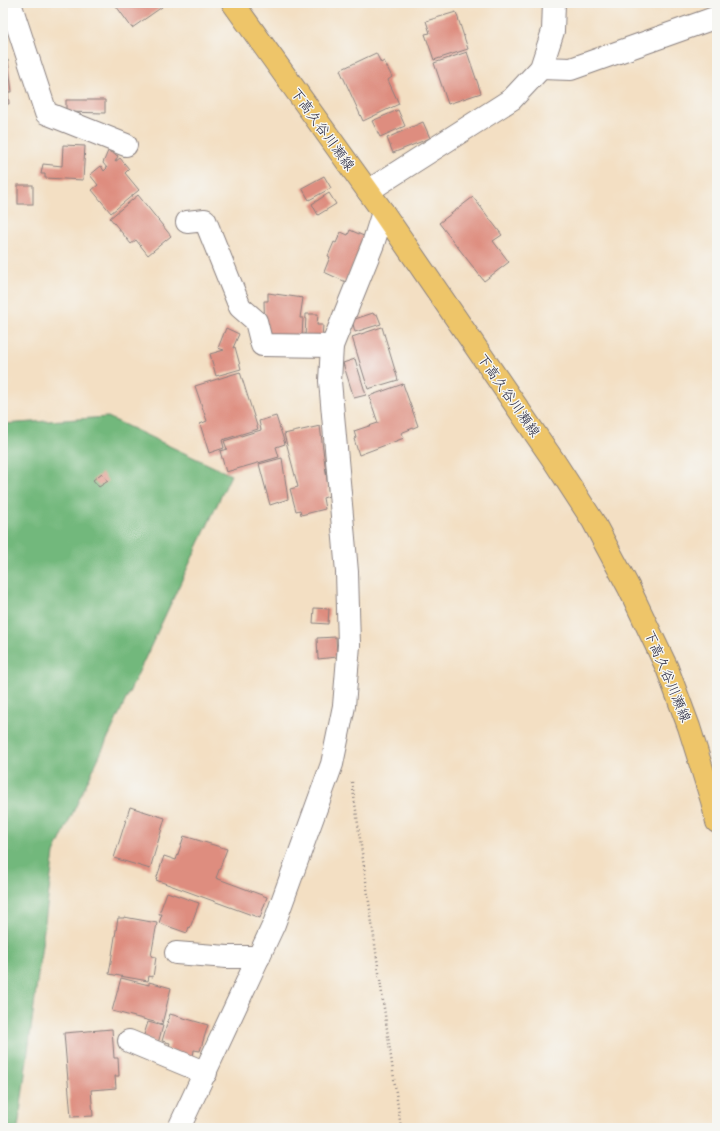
<svg xmlns="http://www.w3.org/2000/svg" width="720" height="1131" font-family="Dekko,'Klee One',sans-serif">
	<style>
		.forest { fill: #72b87c; stroke: #4a6d5c }
		.building { fill: #de8d7f }
		.lines { fill: none; stroke-linecap: round; stroke-linejoin: round }
		.minor-casing { stroke: #8a807f; stroke-width: 24 }
		.major-casing { stroke: #8a807f; stroke-width: 24 }
		.path { stroke: #8a807f; stroke-width: 2.5; stroke-dasharray: 1 3; stroke-linecap: butt }
		.minor { stroke: #fff; stroke-width: 22 }
		.major { stroke: #eec569; stroke-width: 22 }
		.labels { text-anchor: middle; stroke-width: 3; stroke-linejoin: round; paint-order: stroke }
		.street-label { font-size: 14px; fill: #22223b; stroke: #f6f6f2 }
	</style>
	<rect width="100%" height="100%" fill="#f6f6f2"/>
	<filter id="ink" filterUnits="userSpaceOnUse"><feTurbulence type="fractalNoise" baseFrequency=".025" numOctaves="2"/><feDisplacementMap in="SourceGraphic" scale="8" xChannelSelector="R" yChannelSelector="G"/><feConvolveMatrix kernelMatrix="1 2 1 2 8 2 1 2 1" color-interpolation-filters="sRGB"/></filter>
	<filter id="wash" filterUnits="userSpaceOnUse"><feTurbulence type="fractalNoise" baseFrequency=".012" numOctaves="4" result="noise"/><feDisplacementMap in="SourceGraphic" scale="16" xChannelSelector="R" yChannelSelector="G"/><feGaussianBlur stdDeviation="0.9" result="paint"/><feColorMatrix in="noise" values="0 0 0 0 0 0 0 0 0 0 0 0 0 0 0 0 0 1.4 0 .05"/><feComposite in="paint" operator="in"/></filter>
	<g filter="url(#wash)">
		<rect width="100%" height="100%" fill="#f3dfc3"/>
		<!-- forest -->
		<path class="forest" d="M 108,417 L 231,475 L 54,853 L 18,1128 L 3,1128 L 3,424 Z"/>
		<g id="blocks">
			<!-- building -->
			<g class="building">
				<path d="M 114,3 L 159,3 L 162,7 L 132,28 Z"/>
				<path d="M 456,12 L 468,49 L 434,60 L 425,34 L 430,33 L 426,21 Z"/>
				<path d="M 467,52 L 481,93 L 448,104 L 434,63 Z"/>
				<path d="M 376,53 L 381,63 L 384,61 L 392,77 L 388,80 L 399,104 L 363,121 L 340,70 Z"/>
				<path d="M 3,60 L 8,60 L 12,92 L 8,92 L 9,104 L 3,104 Z"/>
				<path d="M 66,100 L 105,100 L 105,113 L 66,112 Z"/>
				<path d="M 398,110 L 405,126 L 380,137 L 372,121 Z"/>
				<path d="M 423,122 L 430,138 L 393,153 L 387,138 Z"/>
				<path d="M 63,145 L 85,146 L 83,180 L 45,178 L 45,174 L 41,174 L 43,164 L 62,166 Z"/>
				<path d="M 108,151 L 118,156 L 115,162 L 120,158 L 129,169 L 125,173 L 139,190 L 111,213 L 92,190 L 98,185 L 90,175 L 101,166 L 104,171 L 107,168 L 103,163 Z"/>
				<path d="M 324,176 L 331,188 L 309,200 L 302,188 Z"/>
				<rect x="18" y="185" width="15" height="19"/>
				<path d="M 329,193 L 336,204 L 318,215 L 312,204 Z"/>
				<path d="M 138,195 L 171,236 L 148,255 L 136,240 L 131,244 L 110,218 Z"/>
				<path d="M 473,197 L 502,235 L 493,241 L 509,262 L 484,281 L 439,223 Z"/>
				<path d="M 350,230 L 366,237 L 346,282 L 324,272 L 330,257 L 328,256 L 334,242 L 336,243 L 341,232 L 348,235 Z"/>
				<path d="M 268,293 L 303,298 L 300,318 L 303,318 L 302,338 L 265,337 L 264,301 L 268,301 Z"/>
				<path d="M 373,313 L 374,315 L 377,314 L 381,324 L 355,332 L 352,320 Z"/>
				<path d="M 306,314 L 318,314 L 317,325 L 323,325 L 322,339 L 305,338 Z"/>
				<path d="M 382,327 L 398,380 L 368,389 L 352,337 Z"/>
				<path d="M 226,328 L 239,334 L 233,348 L 235,347 L 241,369 L 216,376 L 210,354 L 224,350 L 218,348 Z"/>
				<path d="M 355,359 L 366,395 L 354,398 L 343,363 Z"/>
				<path d="M 240,372 L 258,429 L 222,440 L 224,448 L 209,453 L 200,424 L 207,421 L 195,386 Z"/>
				<path d="M 403,384 L 418,426 L 401,433 L 404,438 L 359,455 L 354,439 L 356,438 L 354,431 L 378,423 L 369,396 Z"/>
				<path d="M 276,416 L 285,444 L 276,447 L 279,457 L 226,472 L 220,451 L 227,449 L 224,441 L 261,430 L 259,421 Z"/>
				<path d="M 320,426 L 329,496 L 323,498 L 325,509 L 301,515 L 300,510 L 296,511 L 290,489 L 298,487 L 284,434 Z"/>
				<path d="M 282,458 L 288,499 L 270,505 L 259,464 Z"/>
				<path d="M 102,473 L 108,481 L 99,487 L 93,480 Z"/>
				<path d="M 314,608 L 329,609 L 328,624 L 313,623 Z"/>
				<path d="M 336,637 L 337,657 L 318,659 L 317,638 Z"/>
				<path d="M 130,807 L 165,818 L 150,869 L 114,858 Z"/>
				<path d="M 184,836 L 227,849 L 216,878 L 267,897 L 260,918 L 156,880 L 164,856 L 176,860 Z"/>
				<path d="M 167,892 L 199,903 L 190,928 L 189,927 L 187,933 L 159,923 L 162,914 L 159,914 Z"/>
				<path d="M 124,917 L 157,923 L 151,956 L 156,957 L 153,977 L 149,976 L 148,981 L 109,974 L 118,918 L 124,918 Z"/>
				<path d="M 121,978 L 149,985 L 149,982 L 171,988 L 162,1024 L 112,1011 Z"/>
				<path d="M 170,1014 L 208,1025 L 200,1051 L 194,1050 L 193,1057 L 168,1050 L 170,1043 L 162,1041 Z"/>
				<path d="M 148,1022 L 163,1026 L 158,1043 L 143,1038 Z"/>
				<path d="M 112,1029 L 114,1058 L 118,1058 L 119,1076 L 115,1076 L 116,1088 L 91,1090 L 93,1116 L 71,1117 L 64,1033 Z"/>
			</g>
		</g>
	</g>
	<g filter="url(#ink)">
		<use href="#blocks" fill-opacity="0" stroke="#8a807f" stroke-width="1"/>
		<g class="lines">
			<defs>
				<g id="minor">
					<path d="M 10,3 L 46,113 L 126,145"/>
					<path d="M 541,68 L 571,69 L 717,17"/>
					<path d="M 368,191 L 512,99 L 541,68 L 553,31 L 554,3"/>
					<path d="M 187,222 L 205,220 L 240,307 L 256,321 L 262,345 L 332,346"/>
					<path d="M 176,953 L 227,957 L 259,957"/>
					<path d="M 129,1041 L 206,1073"/>
					<path d="M 179,1128 L 274,924 L 332,764 L 344,706 L 349,645 L 347,572 L 330,381 L 332,346 L 373,244 L 383,212"/>
				</g>
				<path id="major" d="M 233,3 L 383,212 L 554,461 L 593,521 L 629,588 L 667,668 L 689,727 L 712,801 L 717,822"/>
			</defs>
			<!-- minor casing -->
			<use href="#minor" class="minor-casing"/>
			<!-- major casing -->
			<use href="#major" class="major-casing"/>
			<!-- path -->
			<path class="path" d="M 352,782 L 401,1128"/>
			<!-- minor -->
			<use href="#minor" class="minor"/>
			<!-- major -->
			<use href="#major" class="major"/>
		</g>
	</g>
	<g class="labels">
		<!-- street labels -->
		<g class="street-label">
			<text transform="translate(323 129) rotate(54)" y="5">下高久谷川瀬線</text>
			<text transform="translate(509 395) rotate(55)" y="5">下高久谷川瀬線</text>
			<text transform="translate(668 676) rotate(67)" y="5">下高久谷川瀬線</text>
		</g>
	</g>
	<!-- margin -->
	<rect width="720" height="1131" fill="none" stroke="#f6f6f2" stroke-width="16"/>
</svg>
